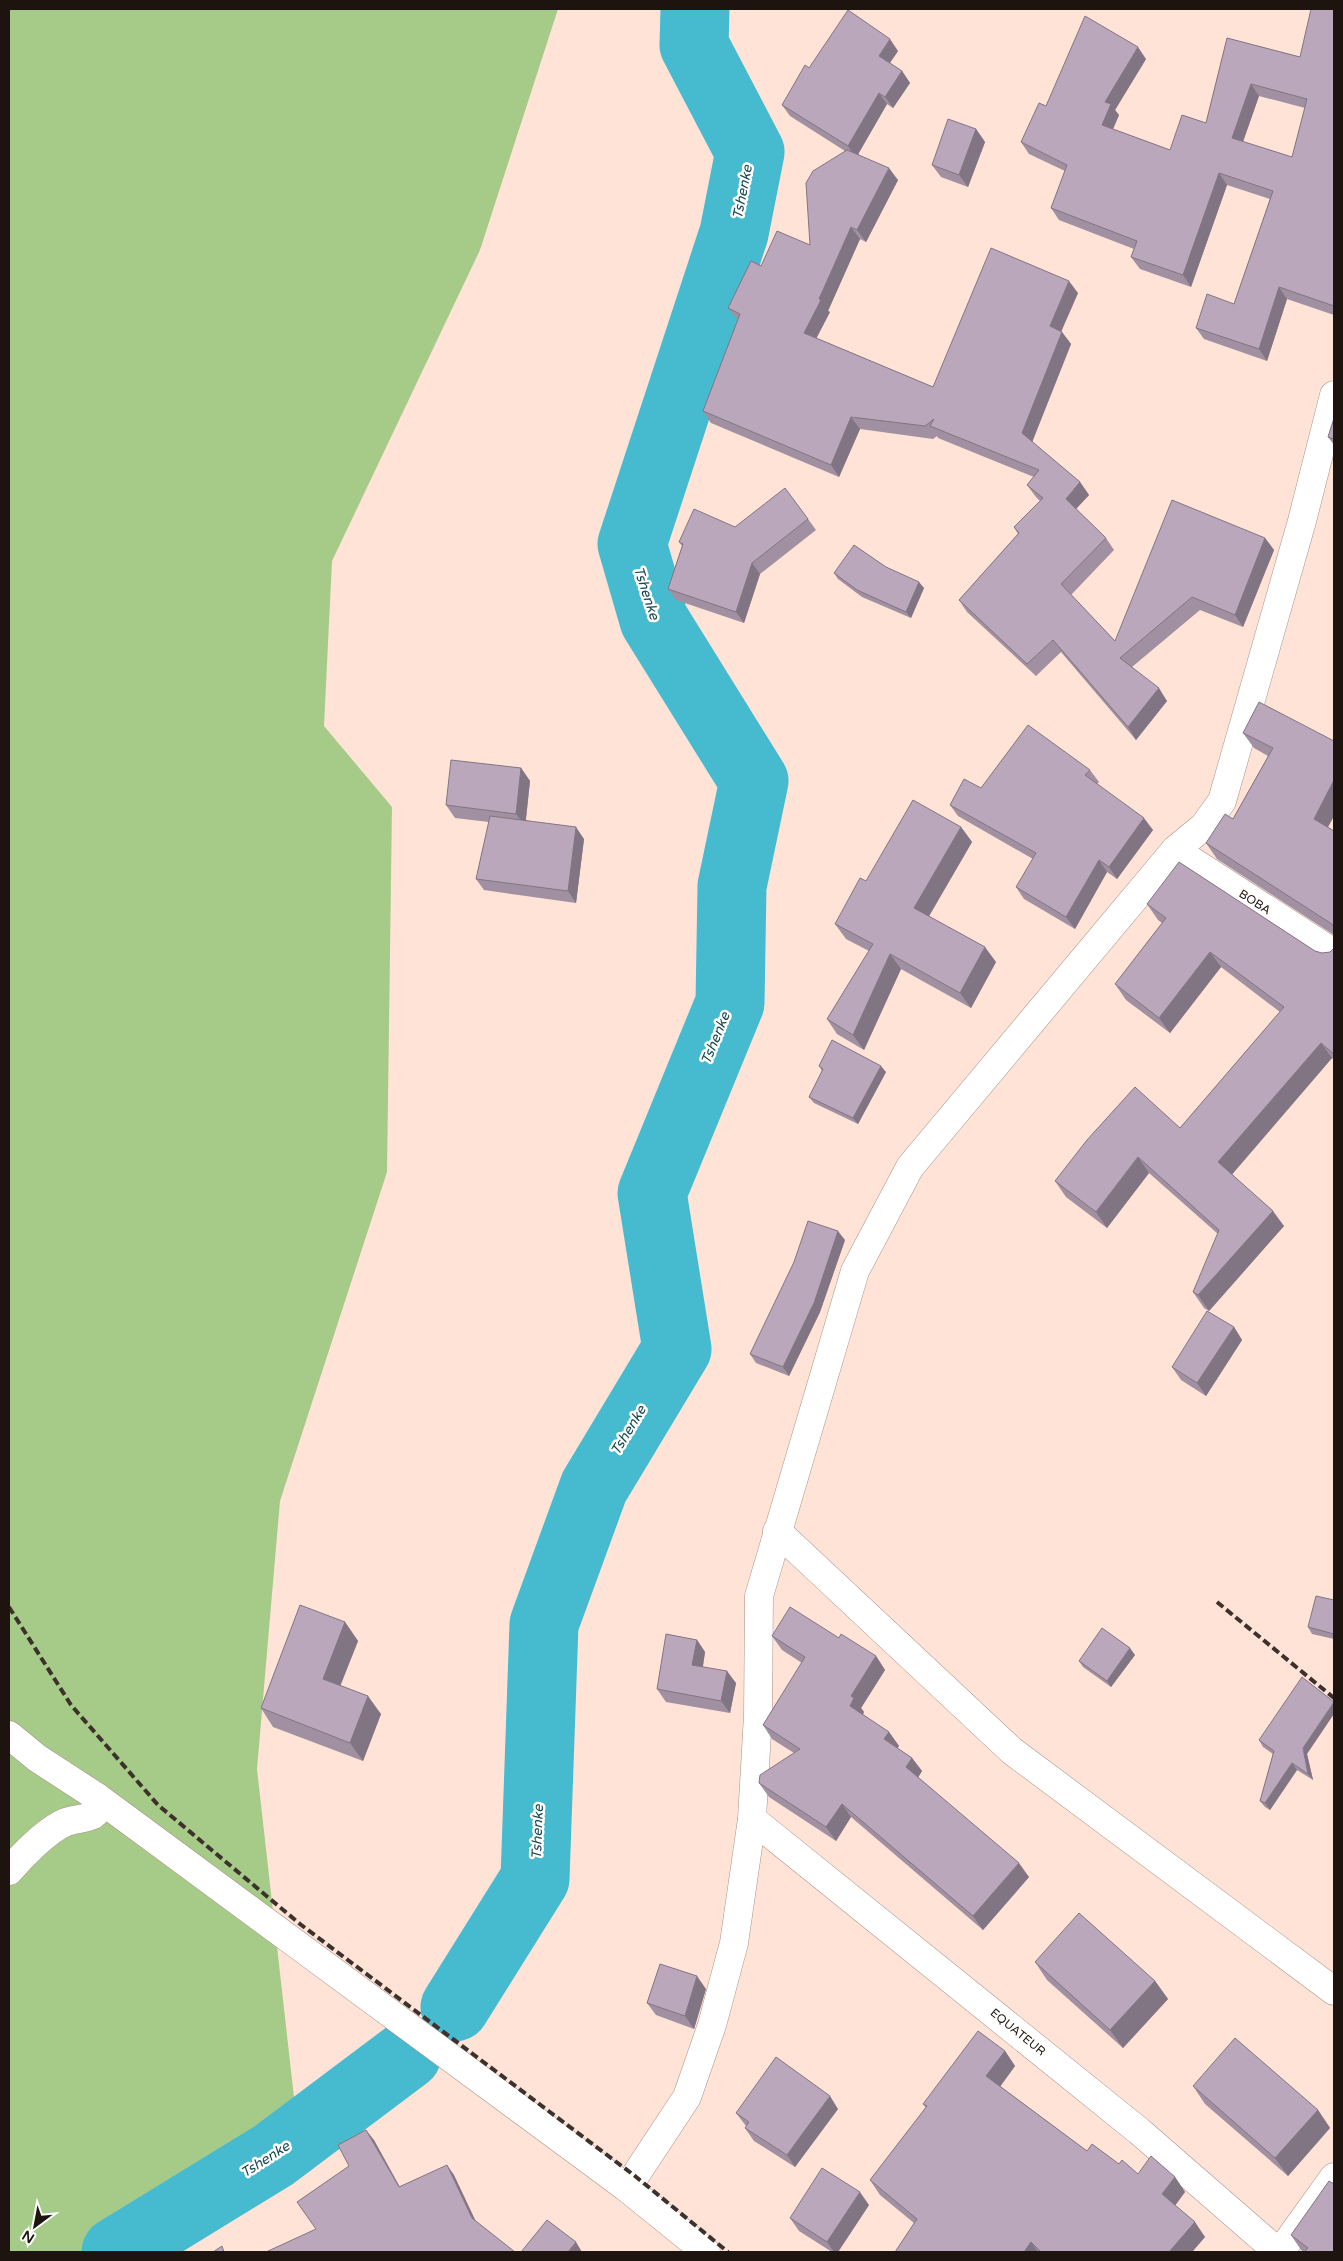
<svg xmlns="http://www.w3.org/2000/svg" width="1343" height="2261" font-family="'Varela Round',sans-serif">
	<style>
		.green { fill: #a6cb89 }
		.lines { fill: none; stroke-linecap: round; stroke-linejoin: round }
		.river { stroke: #46bacf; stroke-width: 69 }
		.minor-casing { stroke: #aa9185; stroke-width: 29 }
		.minor { stroke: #fff; stroke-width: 28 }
		.rail { stroke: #3d312b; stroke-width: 4; stroke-dasharray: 8 4; stroke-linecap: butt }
		.wall { fill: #a090a1; fill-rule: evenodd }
		.shaded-wall { fill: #827583 }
		.building { fill: #baa7bb; stroke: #827583; fill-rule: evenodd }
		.labels { text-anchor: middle; stroke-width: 5; stroke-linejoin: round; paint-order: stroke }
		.street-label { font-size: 12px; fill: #1d140f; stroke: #fff }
		.water-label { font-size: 14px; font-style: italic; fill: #164851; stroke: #fff }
	</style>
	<rect width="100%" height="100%" fill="#ffe3d7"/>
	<!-- green -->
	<path class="green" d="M 9,9 L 558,9 L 480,250 L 332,561 L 324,726 L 392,807 L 387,1172 L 280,1501 L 257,1769 L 296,2115 L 80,2252 L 9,2252 Z"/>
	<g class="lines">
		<!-- river -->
		<g class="river">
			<path d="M 455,2007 L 535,1879 L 544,1624 L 594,1487 L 677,1349 L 652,1193 L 730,1003 L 732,886 L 754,781 L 654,620 L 632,544 L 734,233 L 750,152 L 694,45 L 695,9"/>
			<path d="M 116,2252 L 274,2155 L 407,2055"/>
		</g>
		<defs>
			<g id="minor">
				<path d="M 1175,850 L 1334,953"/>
				<path d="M 777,1531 L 1012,1751 L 1334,1991"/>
				<path d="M 9,1735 L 37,1758 L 97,1797 C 99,1803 99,1811 93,1815 C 85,1819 74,1819 66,1822 C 47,1830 22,1856 9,1871"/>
				<path d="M 97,1797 L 627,2188 L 706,2252"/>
				<path d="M 752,1819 L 1139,2131 L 1278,2252"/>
				<path d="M 627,2188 L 687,2097 L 712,2025 L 734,1943 L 752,1819 L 758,1715 L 759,1596 L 855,1271 L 910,1167 L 1175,850 L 1204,826 L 1222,801 L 1302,521 L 1334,395"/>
				<path d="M 1280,2252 L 1334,2177"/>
			</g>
		</defs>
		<!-- minor casing -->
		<use href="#minor" class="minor-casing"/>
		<!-- minor -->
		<use href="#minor" class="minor"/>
		<!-- rail -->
		<g class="rail">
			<path d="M 1217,1602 L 1334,1698"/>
			<path d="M 9,1607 L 71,1705 L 158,1805 L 300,1924 L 635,2176 L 728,2252"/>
		</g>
	</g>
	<!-- wall -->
	<g class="wall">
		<path d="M 1334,9 L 1334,315 L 1287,299 L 1267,361 L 1204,339 L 1196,328 L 1234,304 L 1270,199 L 1227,185 L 1191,287 L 1140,269 L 1131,257 L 1134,249 L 1059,220 L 1051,208 L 1065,171 L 1029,154 L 1021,142 L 1046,106 L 1146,59 L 1115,110 L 1119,115 L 1113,129 L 1170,150 L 1206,123 L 1227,38 L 1300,57 ZM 1259,96 L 1305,108 L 1292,157 L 1243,142 Z"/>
		<path d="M 898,51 L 890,63 L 902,71 L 910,83 L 893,108 L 887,104 L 858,154 L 898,180 L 866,242 L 860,239 L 828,311 L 830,312 L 816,338 L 933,387 L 1078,293 L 1061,331 L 1071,344 L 1032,442 L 1080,482 L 1089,495 L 1076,509 L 1106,538 L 1114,550 L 1071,595 L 1115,641 L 1265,538 L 1274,550 L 1243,627 L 1200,610 L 1132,667 L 1167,701 L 1136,740 L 1061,652 L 1036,676 L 967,612 L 959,600 L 1018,534 L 1014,527 L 1040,501 L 1036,497 L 1027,485 L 1034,477 L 938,438 L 937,436 L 933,439 L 860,429 L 839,477 L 711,423 L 703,411 L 738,320 L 728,308 L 761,266 L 810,245 L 845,151 L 790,116 L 782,105 L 809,68 Z"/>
		<path d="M 976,129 L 985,142 L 968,187 L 941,177 L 932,165 Z"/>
		<path d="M 1334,418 L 1334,445 L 1328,437 Z"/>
		<path d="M 808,519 L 816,530 L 760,574 L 744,623 L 676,600 L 668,589 L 682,546 L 679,542 L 735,527 Z"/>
		<path d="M 886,567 L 924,588 L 911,618 L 862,597 L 838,579 L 834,573 Z"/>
		<path d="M 1243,733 L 1334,741 L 1334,816 L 1328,827 L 1334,831 L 1334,935 L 1217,859 L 1206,843 L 1233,819 L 1268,756 L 1254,748 Z"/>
		<path d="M 521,768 L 530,781 L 526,820 L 584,839 L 576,903 L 484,890 L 476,879 L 489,822 L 455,818 L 446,805 Z"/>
		<path d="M 1090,770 L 1099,782 L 1097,784 L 1153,830 L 1117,879 L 1107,872 L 1075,929 L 1024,899 L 1016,887 L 1033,859 L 958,816 L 950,805 L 981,788 Z"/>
		<path d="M 961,827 L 972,842 L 929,916 L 996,962 L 971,1008 L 901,969 L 864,1050 L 837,1034 L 827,1019 L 869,951 L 846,939 L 835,924 L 866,881 Z"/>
		<path d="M 1147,904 L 1322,953 L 1330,952 L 1334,948 L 1334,1060 L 1332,1058 L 1232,1174 L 1284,1226 L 1209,1311 L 1204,1308 L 1193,1292 L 1218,1234 L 1149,1173 L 1107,1228 L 1066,1197 L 1055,1181 L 1180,1128 L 1280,1012 L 1221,967 L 1170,1033 L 1126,1000 L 1115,984 L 1162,923 L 1158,920 Z"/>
		<path d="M 819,1066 L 886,1072 L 858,1124 L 814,1103 L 809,1097 L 822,1071 Z"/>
		<path d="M 845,1240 L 820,1312 L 789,1376 L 756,1363 L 750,1354 Z"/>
		<path d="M 1234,1327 L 1242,1340 L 1206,1396 L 1181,1380 L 1172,1367 Z"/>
		<path d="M 1334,1600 L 1334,1639 L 1312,1634 L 1308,1627 Z"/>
		<path d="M 345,1622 L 358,1641 L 340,1685 L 381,1714 L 363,1761 L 273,1727 L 261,1708 Z"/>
		<path d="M 772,1636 L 839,1638 L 876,1656 L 885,1670 L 861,1708 L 864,1712 L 863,1715 L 889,1732 L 899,1746 L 897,1748 L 912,1758 L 922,1771 L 918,1777 L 1029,1877 L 983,1930 L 851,1817 L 836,1841 L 769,1797 L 759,1783 L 794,1753 L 772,1739 L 763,1725 L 802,1663 L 782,1650 Z"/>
		<path d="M 697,1640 L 705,1652 L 703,1667 L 736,1683 L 730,1713 L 666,1702 L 657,1689 Z"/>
		<path d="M 1135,1655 L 1111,1687 L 1083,1667 L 1079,1661 Z"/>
		<path d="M 1259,1740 L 1307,1754 L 1313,1780 L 1297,1770 L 1270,1810 L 1265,1807 L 1260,1801 L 1273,1754 L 1263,1747 Z"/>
		<path d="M 1035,1962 L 1155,1981 L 1168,1999 L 1123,2048 L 1047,1980 Z"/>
		<path d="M 706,1989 L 694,2029 L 656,2015 L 647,2003 Z"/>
		<path d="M 1005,2051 L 1015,2066 L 1000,2086 L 1087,2151 L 1119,2164 L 1138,2174 L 1175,2177 L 1185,2192 L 1175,2206 L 1205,2237 L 1192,2252 L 895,2252 L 914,2223 L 880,2195 L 870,2180 L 926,2108 L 923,2104 Z"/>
		<path d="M 1193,2086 L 1318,2110 L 1330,2128 L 1288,2176 L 1205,2104 Z"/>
		<path d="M 838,2109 L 795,2167 L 754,2141 L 745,2128 L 746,2126 L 736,2113 Z"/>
		<path d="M 869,2205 L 838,2252 L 832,2252 L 799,2231 L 790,2218 Z"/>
		<path d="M 1291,2235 L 1334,2252 L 1304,2252 L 1301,2250 Z"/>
	</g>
	<!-- shaded-wall -->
	<g class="shaded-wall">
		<path d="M 890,39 L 898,51 L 887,67 L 879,56 Z"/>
		<path d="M 1138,47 L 1146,59 L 1115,110 L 1119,115 L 1110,136 L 1102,125 L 1105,102 Z"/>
		<path d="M 902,71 L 910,83 L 893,108 L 885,97 Z"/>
		<path d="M 1251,84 L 1259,96 L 1240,150 L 1232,138 Z"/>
		<path d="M 879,93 L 887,104 L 856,158 L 848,146 Z"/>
		<path d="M 976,129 L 985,142 L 968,187 L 959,175 Z"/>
		<path d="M 889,168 L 898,180 L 866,242 L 857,230 Z"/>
		<path d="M 1219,173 L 1227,185 L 1191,287 L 1183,275 Z"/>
		<path d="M 851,227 L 860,239 L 828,311 L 830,312 L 813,345 L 804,333 Z"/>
		<path d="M 1069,281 L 1078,293 L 1058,339 L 1050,326 Z"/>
		<path d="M 1279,287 L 1287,299 L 1267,361 L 1259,349 Z"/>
		<path d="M 1062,332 L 1071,344 L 1031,445 L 1022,433 Z"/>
		<path d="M 851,417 L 860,429 L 839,477 L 831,465 Z"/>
		<path d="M 1080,482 L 1089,495 L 1074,511 L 1066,499 Z"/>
		<path d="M 1265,538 L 1274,550 L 1243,627 L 1235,615 Z"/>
		<path d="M 752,563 L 760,574 L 744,623 L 736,612 Z"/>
		<path d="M 919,582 L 924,588 L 911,618 L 906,612 Z"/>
		<path d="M 1159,688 L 1167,701 L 1136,740 L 1128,727 Z"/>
		<path d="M 521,768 L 530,781 L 525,826 L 516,814 Z"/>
		<path d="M 1334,780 L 1334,816 L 1324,834 L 1314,819 Z"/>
		<path d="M 1144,818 L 1153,830 L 1117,879 L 1109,867 Z"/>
		<path d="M 576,827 L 584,839 L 576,903 L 568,891 Z"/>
		<path d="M 961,827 L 972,842 L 925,923 L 914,908 Z"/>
		<path d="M 1099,860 L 1107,872 L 1075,929 L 1066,917 Z"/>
		<path d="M 985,947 L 996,962 L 971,1008 L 960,993 Z"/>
		<path d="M 1210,952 L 1221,967 L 1170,1033 L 1159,1018 Z"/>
		<path d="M 890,954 L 901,969 L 864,1050 L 853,1035 Z"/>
		<path d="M 1321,1043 L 1332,1058 L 1229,1178 L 1218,1162 Z"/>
		<path d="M 881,1066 L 886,1072 L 858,1124 L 853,1118 Z"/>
		<path d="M 1138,1157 L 1149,1173 L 1107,1228 L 1096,1212 Z"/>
		<path d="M 1273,1211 L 1284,1226 L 1209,1311 L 1198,1295 Z"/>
		<path d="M 838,1231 L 845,1240 L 820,1312 L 789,1376 L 783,1367 Z"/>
		<path d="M 1234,1327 L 1242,1340 L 1206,1396 L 1197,1383 Z"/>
		<path d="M 345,1622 L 358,1641 L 336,1697 L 323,1679 Z"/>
		<path d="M 697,1640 L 705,1652 L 701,1677 L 692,1665 Z"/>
		<path d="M 1130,1648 L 1135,1655 L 1111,1687 L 1107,1681 Z"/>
		<path d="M 876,1656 L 885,1670 L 861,1708 L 864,1712 L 859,1720 L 850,1706 L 851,1696 Z"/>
		<path d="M 727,1671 L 736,1683 L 730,1713 L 721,1701 Z"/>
		<path d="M 368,1696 L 381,1714 L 363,1761 L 350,1743 Z"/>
		<path d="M 1334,1702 L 1334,1714 L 1307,1754 L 1313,1780 L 1308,1774 L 1303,1748 Z"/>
		<path d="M 889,1732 L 899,1746 L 894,1753 L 884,1739 Z"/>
		<path d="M 912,1758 L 922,1771 L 916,1781 L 906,1767 Z"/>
		<path d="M 1292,1763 L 1297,1770 L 1270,1810 L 1265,1803 Z"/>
		<path d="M 842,1804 L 851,1817 L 836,1841 L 826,1827 Z"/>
		<path d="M 1019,1863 L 1029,1877 L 983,1930 L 973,1916 Z"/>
		<path d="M 697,1976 L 706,1989 L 694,2029 L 685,2016 Z"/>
		<path d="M 1155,1981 L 1168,1999 L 1123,2048 L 1110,2030 Z"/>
		<path d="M 1005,2051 L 1015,2066 L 997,2091 L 986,2076 Z"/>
		<path d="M 830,2096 L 838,2109 L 795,2167 L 787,2155 Z"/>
		<path d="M 1318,2110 L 1330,2128 L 1288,2176 L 1275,2158 Z"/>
		<path d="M 366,2130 L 374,2140 L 406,2198 L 399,2187 Z"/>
		<path d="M 447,2165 L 454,2175 L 479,2228 L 472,2218 Z"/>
		<path d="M 1175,2177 L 1185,2192 L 1172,2209 L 1162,2194 Z"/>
		<path d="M 860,2192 L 869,2205 L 838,2252 L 834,2252 L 827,2242 Z"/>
		<path d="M 1195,2222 L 1205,2237 L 1192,2252 L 1169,2252 Z"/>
		<path d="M 576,2242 L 582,2252 L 568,2252 Z"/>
		<path d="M 1031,2242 L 1038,2252 L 1024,2252 Z"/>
	</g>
	<!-- building -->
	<g class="building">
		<path d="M 1311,9 L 1334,9 L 1334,306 L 1279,287 L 1259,349 L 1196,328 L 1207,294 L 1234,304 L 1273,191 L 1219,173 L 1183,275 L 1131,257 L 1137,241 L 1051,208 L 1067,165 L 1021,142 L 1039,103 L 1046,106 L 1085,16 L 1138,47 L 1105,102 L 1111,104 L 1102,125 L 1170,150 L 1182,115 L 1206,123 L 1227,38 L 1300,57 ZM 1251,84 L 1307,99 L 1292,157 L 1232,138 Z"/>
		<path d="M 848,10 L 890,39 L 879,56 L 902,71 L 885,97 L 879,93 L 848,146 L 782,105 L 805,65 L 809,68 Z"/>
		<path d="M 948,119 L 976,129 L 959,175 L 932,165 Z"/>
		<path d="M 847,150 L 889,168 L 857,230 L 851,227 L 819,299 L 821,300 L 804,333 L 933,387 L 991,248 L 1069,281 L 1050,326 L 1062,332 L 1022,433 L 1080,482 L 1066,499 L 1106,538 L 1061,584 L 1115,641 L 1172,500 L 1265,538 L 1235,615 L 1192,597 L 1120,658 L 1159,688 L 1128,727 L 1053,640 L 1027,664 L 959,600 L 1019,533 L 1014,527 L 1043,498 L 1027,485 L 1039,470 L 930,426 L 934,419 L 925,426 L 851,417 L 831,465 L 703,411 L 740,314 L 728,308 L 751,261 L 761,266 L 777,231 L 810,245 L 806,183 L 813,171 Z"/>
		<path d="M 1334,418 L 1334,439 L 1328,437 Z"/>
		<path d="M 785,488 L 808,519 L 752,563 L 736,612 L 668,589 L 683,544 L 679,542 L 694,509 L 735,527 Z"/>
		<path d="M 854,545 L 886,567 L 919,582 L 906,612 L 857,590 L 834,573 Z"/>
		<path d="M 1259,702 L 1334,741 L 1334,780 L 1314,819 L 1334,831 L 1334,927 L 1332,924 L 1206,843 L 1225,814 L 1233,819 L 1273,748 L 1243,733 Z"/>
		<path d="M 1028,725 L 1090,770 L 1085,775 L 1144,818 L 1109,867 L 1099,860 L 1066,917 L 1016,887 L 1036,853 L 950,805 L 964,779 L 981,788 Z"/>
		<path d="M 451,760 L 521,768 L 516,814 L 446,805 Z"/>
		<path d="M 913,800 L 961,827 L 914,908 L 985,947 L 960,993 L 890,954 L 853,1035 L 827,1019 L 873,944 L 835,924 L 860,878 L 866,881 Z"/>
		<path d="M 490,816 L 576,827 L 568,891 L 476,879 Z"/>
		<path d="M 1179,862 L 1315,951 L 1322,953 L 1330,952 L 1334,948 L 1334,1054 L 1321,1043 L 1218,1162 L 1273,1211 L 1198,1295 L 1193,1292 L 1219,1230 L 1138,1157 L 1096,1212 L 1055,1181 L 1087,1140 L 1135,1087 L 1180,1128 L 1284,1007 L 1210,952 L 1159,1018 L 1115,984 L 1166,918 L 1147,904 Z"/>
		<path d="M 832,1040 L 881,1066 L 853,1118 L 809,1097 L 823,1069 L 819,1066 Z"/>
		<path d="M 808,1221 L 838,1231 L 814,1303 L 783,1367 L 750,1354 L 794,1262 Z"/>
		<path d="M 1207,1311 L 1234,1327 L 1197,1383 L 1172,1367 Z"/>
		<path d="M 1316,1596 L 1334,1600 L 1334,1634 L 1308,1627 Z"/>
		<path d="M 300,1605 L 345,1622 L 323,1679 L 368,1696 L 350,1743 L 261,1708 Z"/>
		<path d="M 790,1607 L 839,1638 L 841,1634 L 876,1656 L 851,1696 L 854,1698 L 850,1706 L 889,1732 L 884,1739 L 912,1758 L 906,1767 L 1019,1863 L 973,1916 L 842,1804 L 826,1827 L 759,1783 L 760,1775 L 800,1749 L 763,1725 L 805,1657 L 772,1636 Z"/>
		<path d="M 1102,1628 L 1130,1648 L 1107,1681 L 1079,1661 Z"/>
		<path d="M 666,1634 L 697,1640 L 692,1665 L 727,1671 L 721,1701 L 657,1689 Z"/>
		<path d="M 1302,1677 L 1334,1702 L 1303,1748 L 1308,1774 L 1292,1763 L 1265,1803 L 1260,1801 L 1274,1751 L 1259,1740 Z"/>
		<path d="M 1079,1913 L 1155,1981 L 1110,2030 L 1035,1962 Z"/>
		<path d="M 660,1964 L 697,1976 L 685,2016 L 647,2003 Z"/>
		<path d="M 978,2031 L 1005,2051 L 986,2076 L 1087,2151 L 1092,2144 L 1119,2164 L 1122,2160 L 1138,2174 L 1151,2156 L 1175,2177 L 1162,2194 L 1195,2222 L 1169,2252 L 1041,2252 L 1031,2242 L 1024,2252 L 895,2252 L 917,2219 L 870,2180 L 927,2106 L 923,2104 Z"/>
		<path d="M 1235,2038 L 1318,2110 L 1275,2158 L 1193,2086 Z"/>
		<path d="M 776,2057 L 830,2096 L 787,2155 L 745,2128 L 749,2122 L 736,2113 Z"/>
		<path d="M 366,2130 L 399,2187 L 447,2165 L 472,2218 L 515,2252 L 266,2252 L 316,2229 L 297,2202 L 349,2166 L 338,2145 Z"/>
		<path d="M 822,2168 L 860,2192 L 827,2242 L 790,2218 Z"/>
		<path d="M 1329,2181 L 1334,2184 L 1334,2252 L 1304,2252 L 1308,2248 L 1291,2235 Z"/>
		<path d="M 547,2220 L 576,2242 L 568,2252 L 521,2252 Z"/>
		<path d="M 222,2246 L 224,2252 L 213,2252 Z"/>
	</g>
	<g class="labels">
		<!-- street labels -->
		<g class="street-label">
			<text transform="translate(1255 902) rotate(33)" y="4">BOBA</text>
			<text transform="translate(1018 2032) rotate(39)" y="4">EQUATEUR</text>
		</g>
		<!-- water labels -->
		<g class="water-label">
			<text transform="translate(742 192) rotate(-79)" y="5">Tshenke</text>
			<text transform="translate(647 593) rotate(72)" y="5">Tshenke</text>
			<text transform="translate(715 1038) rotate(-68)" y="5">Tshenke</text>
			<text transform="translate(628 1430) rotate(-59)" y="5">Tshenke</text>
			<text transform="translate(537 1832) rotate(-88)" y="5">Tshenke</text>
			<text transform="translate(265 2159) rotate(-33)" y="5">Tshenke</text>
		</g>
	</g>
	<!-- border -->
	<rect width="1343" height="2261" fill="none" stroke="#1d140f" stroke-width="20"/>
	<!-- north arrow -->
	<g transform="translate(35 2226) rotate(212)" stroke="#ffffff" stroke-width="4" paint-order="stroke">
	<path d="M0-4L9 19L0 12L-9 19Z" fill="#1d140f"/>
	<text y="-8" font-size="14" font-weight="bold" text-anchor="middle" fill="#1d140f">N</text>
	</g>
</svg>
